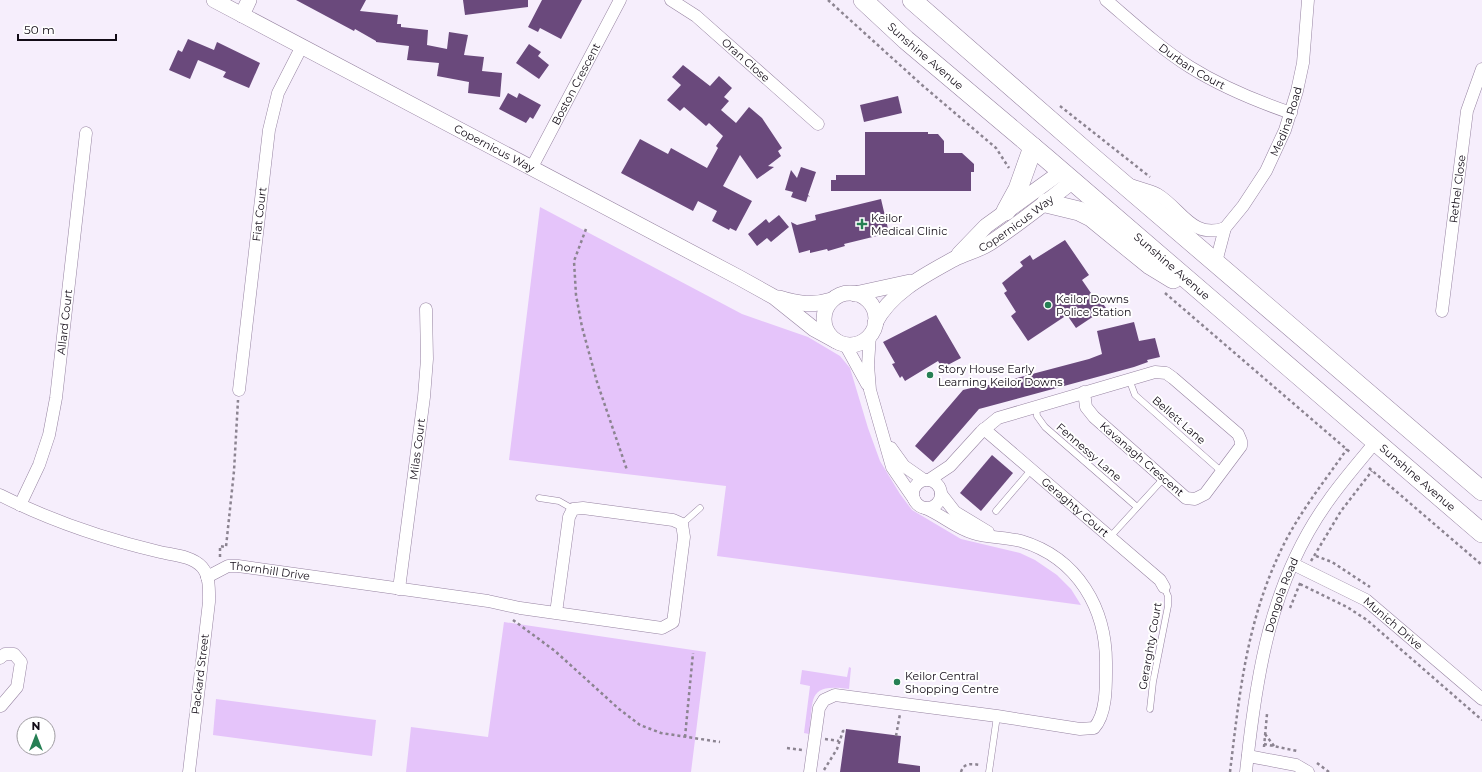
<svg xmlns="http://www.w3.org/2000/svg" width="1482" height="772" font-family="Montserrat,sans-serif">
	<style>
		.green { fill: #e5c4fa }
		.building { fill: #6a497c }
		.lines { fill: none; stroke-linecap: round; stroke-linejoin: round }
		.service-casing { stroke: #9683a1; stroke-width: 7 }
		.minor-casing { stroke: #9683a1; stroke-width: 13 }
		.tertiary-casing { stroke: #9683a1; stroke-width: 16 }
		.primary-casing { stroke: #9683a1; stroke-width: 20 }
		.path { stroke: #8c8491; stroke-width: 2.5; stroke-dasharray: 3 3; stroke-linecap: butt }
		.service { stroke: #fff; stroke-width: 6 }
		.minor { stroke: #fff; stroke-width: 12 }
		.tertiary { stroke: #fff; stroke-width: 15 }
		.primary { stroke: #fff; stroke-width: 19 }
		.poi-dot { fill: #267f54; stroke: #fff; stroke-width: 1.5 }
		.labels { text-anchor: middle; stroke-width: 4; stroke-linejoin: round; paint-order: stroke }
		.street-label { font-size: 11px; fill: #120b16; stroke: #fff }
		.poi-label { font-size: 11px; fill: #120b16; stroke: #fff; text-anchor: start }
	</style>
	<rect width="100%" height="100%" fill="#f6eefc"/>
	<!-- green -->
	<g class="green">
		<path d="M 540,207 L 742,314 L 808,337 L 840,356 L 850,368 L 868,428 L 880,461 L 900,494 L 912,510 L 961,539 L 1020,553 L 1035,560 L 1057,575 L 1071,589 L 1081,605 L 717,556 L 726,486 L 509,460 Z"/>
		<path d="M 504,622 L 706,652 L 691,772 L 406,772 L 411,727 L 488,737 Z"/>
		<path d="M 849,667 L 851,668 L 849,689 C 806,683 814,699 809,734 L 804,733 L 810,686 L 800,684 L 802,670 L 847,677 Z"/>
		<path d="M 216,699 L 376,720 L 372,756 L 213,735 Z"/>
	</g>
	<!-- building -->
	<g class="building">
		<path d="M 296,0 L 366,0 L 360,11 L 398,15 L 397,24 L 401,24 L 401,27 L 428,30 L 427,45 L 447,49 L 449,32 L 468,35 L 464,55 L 484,57 L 482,71 L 502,73 L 500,97 L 468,93 L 469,82 L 437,76 L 439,63 L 407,60 L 409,46 L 376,42 L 376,41 L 355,29 L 354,31 Z"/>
		<path d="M 463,0 L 528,0 L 528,7 L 465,15 Z"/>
		<path d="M 542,0 L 582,0 L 561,39 L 540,28 L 538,32 L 528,27 Z"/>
		<path d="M 188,39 L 214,50 L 217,42 L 260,63 L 249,88 L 223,77 L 226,72 L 198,60 L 190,79 L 169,70 L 178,50 L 182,52 Z"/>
		<path d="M 529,44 L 541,52 L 538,56 L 549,65 L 539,79 L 516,63 Z"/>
		<path d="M 683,65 L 710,86 L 719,76 L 732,88 L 724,97 L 729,101 L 721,110 L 736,123 L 749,107 L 762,118 L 782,148 L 778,151 L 781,156 L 768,166 L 774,167 L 757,179 L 740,155 L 723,186 L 752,201 L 736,231 L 730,228 L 729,230 L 712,221 L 717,211 L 698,201 L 693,211 L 621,173 L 640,139 L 668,154 L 671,148 L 707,168 L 718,148 L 716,146 L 723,136 L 709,123 L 706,126 L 684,107 L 680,111 L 667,100 L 681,85 L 672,77 Z"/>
		<path d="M 508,93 L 517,98 L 519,93 L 541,105 L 533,119 L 530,117 L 526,123 L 499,109 Z"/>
		<path d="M 898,96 L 902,113 L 864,122 L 860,105 Z"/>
		<path d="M 865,132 L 928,132 L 928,134 L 938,134 L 944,141 L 944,153 L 962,153 L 974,164 L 974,172 L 971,172 L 971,191 L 831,191 L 831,180 L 836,180 L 836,175 L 865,175 Z"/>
		<path d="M 801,167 L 816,172 L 808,195 L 810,197 L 808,196 L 806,202 L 791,197 L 793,192 L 785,190 L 791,170 L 797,178 Z"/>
		<path d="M 881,199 L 889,233 L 844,244 L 845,246 L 828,251 L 827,249 L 810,253 L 810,250 L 799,253 L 791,222 L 797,225 L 816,220 L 815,215 Z"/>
		<path d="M 779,215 L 789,227 L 771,242 L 767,238 L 757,246 L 748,234 L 766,219 L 769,223 Z"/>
		<path d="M 1065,240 L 1089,275 L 1082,280 L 1093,296 L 1096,294 L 1106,308 L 1076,328 L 1067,315 L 1028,341 L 1011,316 L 1016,312 L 1004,293 L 1007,291 L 1002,283 L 1023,266 L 1020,262 L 1030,255 L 1033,260 Z"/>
		<path d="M 936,315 L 961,358 L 942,368 L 938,361 L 905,381 L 902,376 L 900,378 L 892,364 L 895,363 L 883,342 Z"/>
		<path d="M 1134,322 L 1139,341 L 1155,338 L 1160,357 L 1147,360 L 1148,362 L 1134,367 L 979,409 L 933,462 L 915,446 L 963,390 L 983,385 L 990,385 L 1089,359 L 1102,354 L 1097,331 Z"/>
		<path d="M 992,455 L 1013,473 L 981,511 L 960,493 Z"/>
		<path d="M 846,729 L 901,736 L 898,763 L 920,766 L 920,772 L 840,772 Z"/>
	</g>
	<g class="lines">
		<defs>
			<g id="service">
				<path d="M 1129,379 L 1135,395 L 1222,472"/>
				<path d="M 1036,406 L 1037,416 L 1045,427 L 1137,507"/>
				<path d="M 539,498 L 559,501 L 573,509"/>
				<path d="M 996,511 L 1031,470"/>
				<path d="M 682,524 L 700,508"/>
				<path d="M 1110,537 L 1163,479"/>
				<path d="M 1150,709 L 1153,682 L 1168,606 L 1168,596 L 1164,587"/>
				<path d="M 989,772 L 997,716"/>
			</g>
			<g id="minor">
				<path id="s1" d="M 671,0 L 696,16 L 818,124"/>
				<path id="s2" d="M 1106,0 C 1133,23 1160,48 1190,67 C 1222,87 1256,101 1291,113"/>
				<path id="s3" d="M 532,167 L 620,0"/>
				<path d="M 1131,185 C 1139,188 1149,190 1157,194 C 1181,208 1192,240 1225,228"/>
				<path id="s4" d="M 1216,262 L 1225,228 L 1243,206 L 1266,171 L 1285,130 L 1297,91 L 1303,63 L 1308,0"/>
				<path id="s5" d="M 1442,311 L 1467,111 L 1482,69"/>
				<path d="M 870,334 L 868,365 L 870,390 L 892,467 L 914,499"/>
				<path d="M 845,344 L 867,384"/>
				<path id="s6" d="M 239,390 L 269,130 L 278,93 L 302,46"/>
				<path id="s7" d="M 984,429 L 1160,580 L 1164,587"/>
				<path d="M 891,448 L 904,466 L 924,480"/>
				<path d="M 929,480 L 950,466 L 981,432 L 998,418 L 1155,372 L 1166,373 L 1173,378 L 1238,434 L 1241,441 L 1241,446 L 1205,494 L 1195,499 L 1186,498 L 1094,417 L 1086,407 L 1084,392"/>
				<circle cx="927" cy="494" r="14"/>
				<path d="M 941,494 L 955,512 L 988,532"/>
				<path d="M 0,495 C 51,521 105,539 160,552 C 173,555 192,556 202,567 C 210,576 209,591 209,602 L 189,772"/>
				<path id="s8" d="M 20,505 L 39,465 L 49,435 L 56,398 L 86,133"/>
				<path id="s9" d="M 1293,564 L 1366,600 L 1482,699"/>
				<path id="s10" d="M 207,577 L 228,566 L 238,566 L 488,601 L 520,608 L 662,628 L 673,622 L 674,615 L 684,537 L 682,524 L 673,520 L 583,508 L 573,509 L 569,517 L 556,613"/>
				<path id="s11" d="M 399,589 L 424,397 L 427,359 L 426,309"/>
				<path d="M 0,658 L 5,654 L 14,654 L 21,662 L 17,687 L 1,706"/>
				<path d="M 1248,756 L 1296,765 L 1308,772"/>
				<path d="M 810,772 L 819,708 L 824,700 L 835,695 L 997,716 L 1080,729 L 1094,728 C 1107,714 1106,684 1106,666 C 1107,609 1078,558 1021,541 C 1005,537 989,538 973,533 C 956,528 942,515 925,508"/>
				<path id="s12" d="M 1246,772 C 1256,676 1270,581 1329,500 C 1343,480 1360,461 1376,441"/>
			</g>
			<g id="tertiary">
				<path id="s13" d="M 214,0 L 738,277 L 774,297 L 814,329 L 836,341"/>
				<path d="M 242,15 L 249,0"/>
				<path d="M 959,254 L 986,226 L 1061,172"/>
				<circle cx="850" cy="319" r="26"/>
				<path d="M 855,294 L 910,282"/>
				<path d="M 779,298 C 798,304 813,306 832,300"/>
				<path id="s14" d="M 875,323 C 891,292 925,275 954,259 C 966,253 979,250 990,243 C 1019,224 1046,202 1073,181"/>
			</g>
			<g id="primary">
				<path id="s15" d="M 863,0 L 906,40 L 1046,158 L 1482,533"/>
				<path d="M 912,0 L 1091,156 L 1482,491"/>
				<path d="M 1046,203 L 1079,211 L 1091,217 L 1150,265 L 1173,279"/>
				<path d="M 1006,211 L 1018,189 L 1033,147"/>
			</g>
		</defs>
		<!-- service casing -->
		<use href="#service" class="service-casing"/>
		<!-- minor casing -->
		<use href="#minor" class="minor-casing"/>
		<!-- tertiary casing -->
		<use href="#tertiary" class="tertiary-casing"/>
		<!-- primary casing -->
		<use href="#primary" class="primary-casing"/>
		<!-- path -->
		<g class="path">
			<path d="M 828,0 L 922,85 L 996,148 L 1009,168"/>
			<path d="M 1060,106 L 1150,177"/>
			<path d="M 586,229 L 574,261 L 576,295 L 582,327 L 597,382 L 627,470"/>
			<path d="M 1165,293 L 1351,453"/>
			<path d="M 1369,468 L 1482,565"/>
			<path d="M 1316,556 L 1332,562 L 1370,587"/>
			<path d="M 220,557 L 220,546 L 226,547 L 234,471 L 238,400"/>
			<path d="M 1311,561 L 1341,511 L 1372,471"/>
			<path d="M 1300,584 L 1347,607 L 1367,620 L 1482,720"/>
			<path d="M 1290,608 L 1301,581"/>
			<path d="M 513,620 L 555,651 L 619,709 L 640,725 L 661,733 L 720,742"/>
			<path d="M 1265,734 L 1274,746"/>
			<path d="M 896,736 L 900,714"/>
			<path d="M 685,737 L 693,653"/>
			<path d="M 825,739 L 839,741"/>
			<path d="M 1264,744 L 1297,751"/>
			<path d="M 1264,747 L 1267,714"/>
			<path d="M 787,748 L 802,750"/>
			<path d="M 1317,763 L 1329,772"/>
			<path d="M 824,770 L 837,749 L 843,731 L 846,731"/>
			<path d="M 961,772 C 964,762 972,764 981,765"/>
			<path d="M 1230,772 C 1240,689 1247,616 1286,540 C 1303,508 1326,479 1347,449"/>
		</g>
		<!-- service -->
		<use href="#service" class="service"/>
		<!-- minor -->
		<use href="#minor" class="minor"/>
		<!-- tertiary -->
		<use href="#tertiary" class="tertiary"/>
		<!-- primary -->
		<use href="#primary" class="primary"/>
	</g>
	<!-- markers -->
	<g class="poi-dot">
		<path d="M860 218h4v4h4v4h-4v4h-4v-4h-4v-4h4z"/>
		<circle cx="1048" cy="305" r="4"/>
		<circle cx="930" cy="375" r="4"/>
		<circle cx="897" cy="682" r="4"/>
	</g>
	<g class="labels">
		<!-- street labels -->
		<g class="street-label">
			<text dy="4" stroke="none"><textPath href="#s15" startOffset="84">Sunshine Avenue</textPath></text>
			<text dy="4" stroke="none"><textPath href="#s1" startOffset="96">Oran Close</textPath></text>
			<text dy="4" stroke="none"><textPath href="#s2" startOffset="109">Durban Court</textPath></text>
			<text dy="4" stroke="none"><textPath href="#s3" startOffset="94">Boston Crescent</textPath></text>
			<text dy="4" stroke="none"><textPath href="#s4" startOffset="159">Medina Road</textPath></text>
			<text dy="4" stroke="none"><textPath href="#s13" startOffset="317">Copernicus Way</textPath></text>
			<text dy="4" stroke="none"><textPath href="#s5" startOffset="123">Rethel Close</textPath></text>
			<text dy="4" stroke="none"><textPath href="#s6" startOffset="177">Fiat Court</textPath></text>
			<text dy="4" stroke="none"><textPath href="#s14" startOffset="175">Copernicus Way</textPath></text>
			<text dy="4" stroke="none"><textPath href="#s15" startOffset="408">Sunshine Avenue</textPath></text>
			<text dy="4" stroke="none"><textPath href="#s8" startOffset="190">Allard Court</textPath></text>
			<text transform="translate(1179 420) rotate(41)" y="4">Bellett Lane</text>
			<text dy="4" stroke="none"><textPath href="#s11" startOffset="141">Milas Court</textPath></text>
			<text transform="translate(1089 452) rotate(41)" y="4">Fennessy Lane</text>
			<text transform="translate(1142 459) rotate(41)" y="4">Kavanagh Crescent</text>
			<text dy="4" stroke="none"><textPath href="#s15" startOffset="732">Sunshine Avenue</textPath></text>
			<text dy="4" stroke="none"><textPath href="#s7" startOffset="120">Geraghty Court</textPath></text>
			<text dy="4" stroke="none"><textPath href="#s10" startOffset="66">Thornhill Drive</textPath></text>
			<text dy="4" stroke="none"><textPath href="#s12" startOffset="181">Dongola Road</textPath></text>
			<text dy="4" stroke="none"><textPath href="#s9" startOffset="117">Munich Drive</textPath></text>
			<text transform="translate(1150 646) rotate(-80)" y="4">Gerarghty Court</text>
			<text transform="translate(200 674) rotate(-83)" y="4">Packard Street</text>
		</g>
		<!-- poi labels -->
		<g class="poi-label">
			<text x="871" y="222">Keilor<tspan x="871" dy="13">Medical Clinic</tspan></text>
			<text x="1056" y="303">Keilor Downs<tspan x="1056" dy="13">Police Station</tspan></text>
			<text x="938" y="373">Story House Early<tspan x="938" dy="13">Learning Keilor Downs</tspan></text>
			<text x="905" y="680">Keilor Central<tspan x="905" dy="13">Shopping Centre</tspan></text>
		</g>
	</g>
	<!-- north arrow -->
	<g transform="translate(36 736)"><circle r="19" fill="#ffffff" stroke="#a09da2"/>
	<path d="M0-3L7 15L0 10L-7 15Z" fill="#267f54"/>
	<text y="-6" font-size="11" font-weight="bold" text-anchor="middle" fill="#120b16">N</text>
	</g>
	<!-- scale -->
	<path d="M18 34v6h98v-6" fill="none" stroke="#120b16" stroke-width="2"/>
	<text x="24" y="34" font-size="12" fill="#120b16" stroke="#ffffff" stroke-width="3" paint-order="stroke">50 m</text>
</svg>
